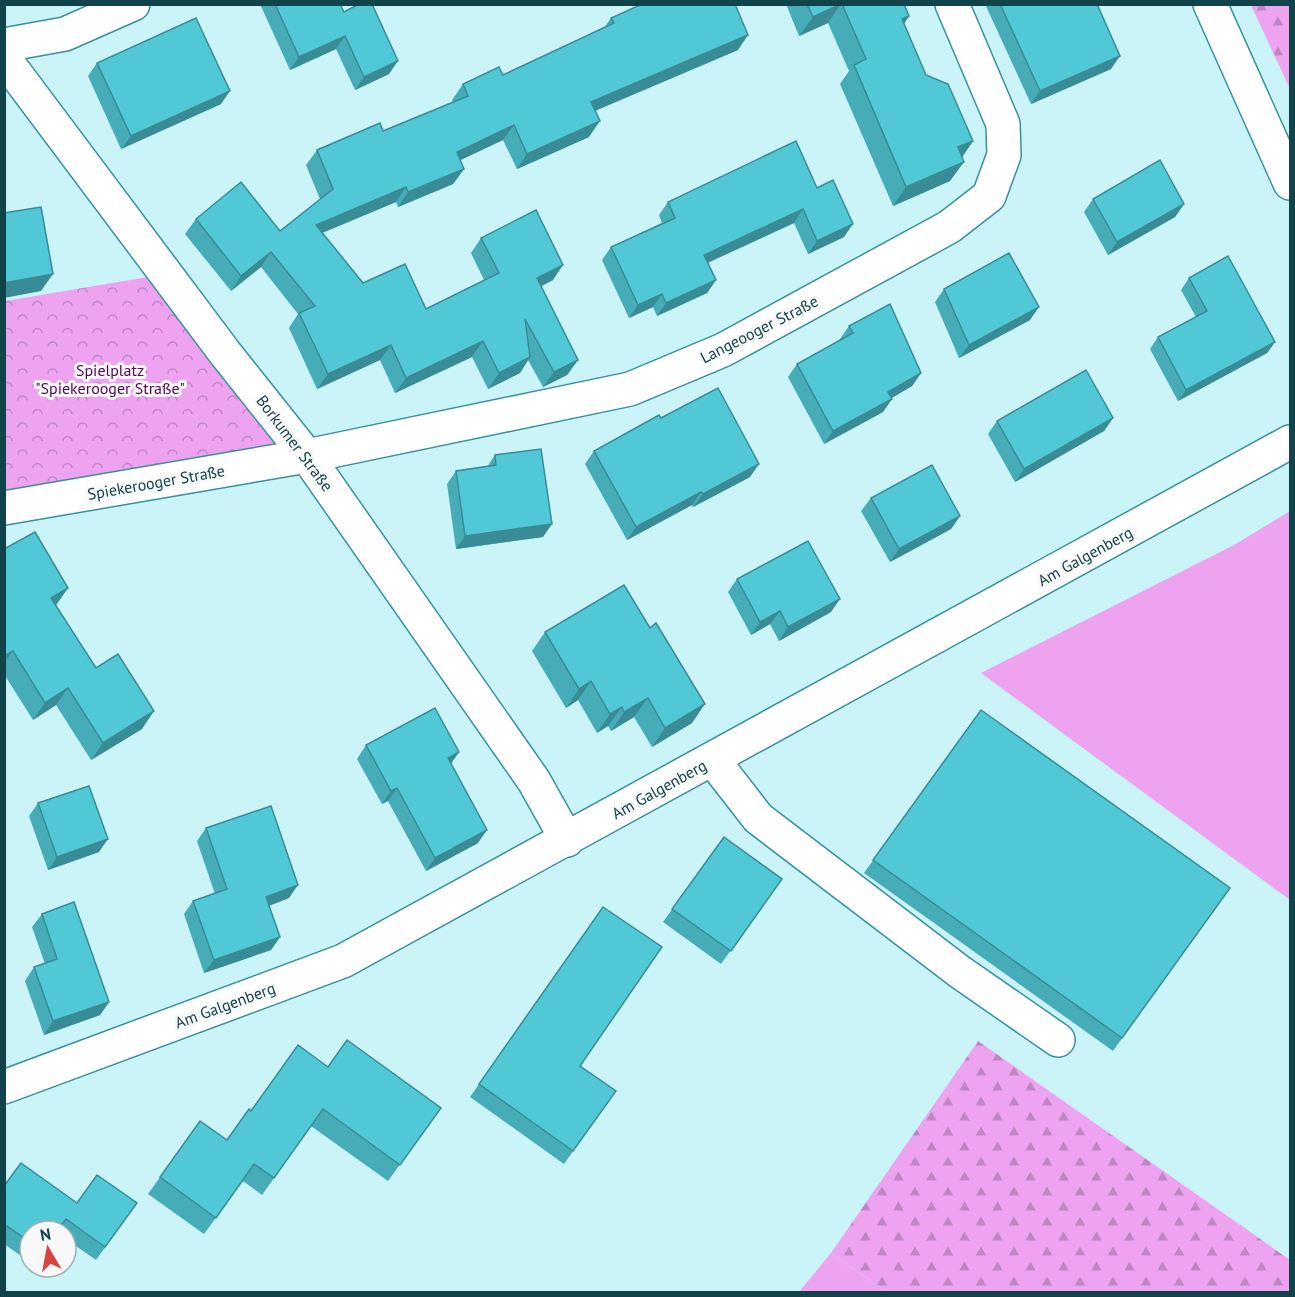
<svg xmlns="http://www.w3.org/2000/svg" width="1295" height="1297" font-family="'PT Sans',sans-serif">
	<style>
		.grass { fill: #eda3ef }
		.forest { fill: url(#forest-firs) }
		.park { fill: url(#park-crowns) }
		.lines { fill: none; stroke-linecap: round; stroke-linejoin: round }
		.minor-casing { stroke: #37919c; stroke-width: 36 }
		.minor { stroke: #fff; stroke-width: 33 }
		.wall { fill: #46acb8 }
		.shaded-wall { fill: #398c96 }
		.building { fill: #51c8d6; stroke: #398c96; stroke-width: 1.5 }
		.labels { text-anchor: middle; stroke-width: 6; stroke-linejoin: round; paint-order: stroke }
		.street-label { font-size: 16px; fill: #10444a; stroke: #f8f8f8 }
		.park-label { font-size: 16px; fill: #530857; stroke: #f8f8f8 }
	</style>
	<defs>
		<pattern id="forest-firs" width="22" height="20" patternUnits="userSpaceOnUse" patternTransform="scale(1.5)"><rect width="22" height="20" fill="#eda3ef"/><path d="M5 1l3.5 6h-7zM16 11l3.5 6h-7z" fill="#bf86c4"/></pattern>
		<pattern id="park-crowns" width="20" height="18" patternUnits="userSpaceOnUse" patternTransform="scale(1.5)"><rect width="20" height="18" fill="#eda3ef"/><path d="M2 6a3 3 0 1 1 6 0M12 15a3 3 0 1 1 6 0" fill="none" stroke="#bf86c4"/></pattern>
	</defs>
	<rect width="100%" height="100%" fill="#cbf4f9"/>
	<!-- grass -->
	<g class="grass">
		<path d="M 1290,511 L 1290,900 L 981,673 L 1234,545 Z"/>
		<path d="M 831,1253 L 887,1292 L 799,1292 Z"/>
	</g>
	<!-- forest -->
	<g class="forest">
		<path d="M 1251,5 L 1290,5 L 1290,89 Z"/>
		<path d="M 978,1041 L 1290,1260 L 1290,1292 L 887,1292 L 831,1253 Z"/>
	</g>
	<!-- park -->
	<path class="park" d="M 154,276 L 283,445 L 5,493 L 5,301 Z"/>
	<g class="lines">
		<defs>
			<g id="minor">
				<path d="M 1210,4 L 1290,183"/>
				<path d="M 4,45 L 65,34 L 133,4"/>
				<path d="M 4,58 L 225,353 L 307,456 L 534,781 L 567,840"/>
				<path d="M 4,508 L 307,456 L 630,389 L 723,350 L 949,227 L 989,196 L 1004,155 L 1003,124 L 952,4"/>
				<path d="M 713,760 L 758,818 L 960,972 L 1058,1040"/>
				<path d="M 4,1087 L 343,961 L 1290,442"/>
			</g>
		</defs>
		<!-- minor casing -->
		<use href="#minor" class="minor-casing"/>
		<!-- minor -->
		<use href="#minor" class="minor"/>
	</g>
	<!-- wall -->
	<g class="wall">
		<path d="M 260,4 L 340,4 L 344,12 L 389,74 L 355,90 L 336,49 L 290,70 Z"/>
		<path d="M 786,4 L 904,4 L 909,16 L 904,24 L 926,75 L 973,141 L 962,157 L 950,181 L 893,206 L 840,84 L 849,71 L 828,23 L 799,36 Z"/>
		<path d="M 985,4 L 1097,4 L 1111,69 L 1031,104 Z"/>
		<path d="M 611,18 L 738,50 L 595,111 L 589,137 L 517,169 L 503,140 L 460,160 L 464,169 L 453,184 L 398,207 L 396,202 L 322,233 L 363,283 L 426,309 L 484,280 L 471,253 L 481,238 L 553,280 L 541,286 L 578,360 L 567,375 L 543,387 L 528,360 L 520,373 L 488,389 L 472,357 L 395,393 L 380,360 L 317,389 L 289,328 L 298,314 L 261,267 L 231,291 L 185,234 L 196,219 L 280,231 L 320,199 L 306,165 L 317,150 L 383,131 L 453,102 L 452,100 L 463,84 L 503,75 L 604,28 Z"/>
		<path d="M 97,63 L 221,104 L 121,149 L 88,76 Z"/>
		<path d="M 817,188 L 844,237 L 808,254 L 794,223 L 708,263 L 716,280 L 707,293 L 657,316 L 653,307 L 629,318 L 602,260 L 611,247 L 662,223 L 659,215 L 668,202 Z"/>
		<path d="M 1093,199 L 1184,204 L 1175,217 L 1108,255 L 1084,212 Z"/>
		<path d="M 1189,278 L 1275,342 L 1267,353 L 1178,401 L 1150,349 L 1158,337 L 1196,317 L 1181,290 Z"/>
		<path d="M 944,289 L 1030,320 L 959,358 L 935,302 Z"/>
		<path d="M 849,326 L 921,373 L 912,386 L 892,398 L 883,412 L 824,444 L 788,377 L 797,364 L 840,340 L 840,339 Z"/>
		<path d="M 661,418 L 750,477 L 693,507 L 692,505 L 627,540 L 585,464 L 594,451 Z"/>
		<path d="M 1113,418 L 1104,431 L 1015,482 L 988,434 L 997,421 Z"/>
		<path d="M 495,455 L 543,537 L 456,549 L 447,484 L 456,471 L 487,467 Z"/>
		<path d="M 871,498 L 960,516 L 951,529 L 890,562 L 861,511 Z"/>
		<path d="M 4,549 L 68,588 L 56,605 L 96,668 L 142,729 L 91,760 L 56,705 L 33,720 L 4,674 Z"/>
		<path d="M 737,579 L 831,612 L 779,641 L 770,624 L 751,635 L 728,592 Z"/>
		<path d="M 545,632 L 692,723 L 652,747 L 634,717 L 611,731 L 608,726 L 597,733 L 578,700 L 566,708 L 532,651 Z"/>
		<path d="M 981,710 L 1230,888 L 1113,1051 L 864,873 Z"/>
		<path d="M 366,745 L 459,752 L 451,763 L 478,843 L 426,871 L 388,801 L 382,804 L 357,759 Z"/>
		<path d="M 38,803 L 99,852 L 48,870 L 29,816 Z"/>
		<path d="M 206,828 L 289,898 L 269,906 L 280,937 L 271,950 L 204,973 L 184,914 L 193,901 L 215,894 L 197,841 Z"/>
		<path d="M 724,837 L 782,879 L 721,964 L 663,922 Z"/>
		<path d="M 603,907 L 580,1066 L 616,1091 L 564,1164 L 470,1097 Z"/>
		<path d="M 42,914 L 109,1002 L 100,1015 L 44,1035 L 25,981 L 34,967 L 45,964 L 32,927 Z"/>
		<path d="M 328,1067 L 441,1108 L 388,1181 L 311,1126 L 262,1195 L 243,1181 L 204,1234 L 148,1194 L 200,1121 L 227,1140 L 251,1111 Z"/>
		<path d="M 4,1186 L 77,1203 L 137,1203 L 96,1260 L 66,1239 L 66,1231 L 30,1231 L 30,1262 L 4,1244 Z"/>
	</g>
	<!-- shaded-wall -->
	<g class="shaded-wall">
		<path d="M 841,4 L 828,23 L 799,36 L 813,17 Z"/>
		<path d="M 909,16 L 896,35 L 902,19 Z"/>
		<path d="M 748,35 L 738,50 L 580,117 L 591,102 Z"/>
		<path d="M 345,36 L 336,49 L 290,70 L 299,57 Z"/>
		<path d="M 1120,56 L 1111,69 L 1031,104 L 1040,91 Z"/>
		<path d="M 398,61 L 389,74 L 355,90 L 364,77 Z"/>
		<path d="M 230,91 L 221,104 L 121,149 L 131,136 Z"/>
		<path d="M 600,121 L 589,137 L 517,169 L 527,154 Z"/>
		<path d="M 514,125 L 503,140 L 446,167 L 457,152 Z"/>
		<path d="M 973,141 L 960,160 L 958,147 Z"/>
		<path d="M 964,162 L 950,181 L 893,206 L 906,187 Z"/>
		<path d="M 464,169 L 453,184 L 398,207 L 408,192 Z"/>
		<path d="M 406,187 L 396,202 L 305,240 L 316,225 Z"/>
		<path d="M 1184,204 L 1175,217 L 1108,255 L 1117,242 Z"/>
		<path d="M 803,209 L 794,223 L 695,268 L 704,255 Z"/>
		<path d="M 853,224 L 844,237 L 808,254 L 817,241 Z"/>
		<path d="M 271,252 L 261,267 L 231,291 L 241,276 Z"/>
		<path d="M 563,265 L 553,280 L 526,294 L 537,278 Z"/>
		<path d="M 53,274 L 41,291 L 4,298 L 4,283 Z"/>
		<path d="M 716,280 L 707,293 L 657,316 L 666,303 Z"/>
		<path d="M 662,294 L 653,307 L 629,318 L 638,305 Z"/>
		<path d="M 1039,307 L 1030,320 L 959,358 L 969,345 Z"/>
		<path d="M 483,341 L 472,357 L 395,393 L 406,378 Z"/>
		<path d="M 1275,342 L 1267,353 L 1178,401 L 1186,390 Z"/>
		<path d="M 391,345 L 380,360 L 317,389 L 328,374 Z"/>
		<path d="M 530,357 L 520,373 L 488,389 L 499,373 Z"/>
		<path d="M 578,360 L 567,375 L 543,387 L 554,372 Z"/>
		<path d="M 921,373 L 912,386 L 879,405 L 888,392 Z"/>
		<path d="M 892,399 L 883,412 L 824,444 L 833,431 Z"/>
		<path d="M 1113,418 L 1104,431 L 1015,482 L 1024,469 Z"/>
		<path d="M 759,464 L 750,477 L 693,507 L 703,494 Z"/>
		<path d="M 701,492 L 692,505 L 627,540 L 636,527 Z"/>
		<path d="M 960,516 L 951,529 L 890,562 L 899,549 Z"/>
		<path d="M 552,524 L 543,537 L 456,549 L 465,536 Z"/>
		<path d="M 68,588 L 56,605 L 51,598 Z"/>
		<path d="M 840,599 L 831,612 L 779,641 L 788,627 Z"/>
		<path d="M 780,611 L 770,624 L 751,635 L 760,622 Z"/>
		<path d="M 13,651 L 4,663 L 4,656 Z"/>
		<path d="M 591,681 L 578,700 L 566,708 L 579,689 Z"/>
		<path d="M 68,688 L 56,705 L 33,720 L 45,703 Z"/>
		<path d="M 648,698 L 634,717 L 611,731 L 624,712 Z"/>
		<path d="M 705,704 L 692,723 L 652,747 L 665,728 Z"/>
		<path d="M 622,707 L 608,726 L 597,733 L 610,714 Z"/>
		<path d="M 154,711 L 142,729 L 91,760 L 103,743 Z"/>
		<path d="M 459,752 L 450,765 L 448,758 Z"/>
		<path d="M 397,788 L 388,801 L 382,804 L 391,791 Z"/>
		<path d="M 487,830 L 478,843 L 426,871 L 435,858 Z"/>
		<path d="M 108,839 L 99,852 L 48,870 L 57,857 Z"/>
		<path d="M 298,885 L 289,898 L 257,910 L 266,897 Z"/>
		<path d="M 280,937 L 271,950 L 204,973 L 214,960 Z"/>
		<path d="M 109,1002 L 100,1015 L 44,1035 L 53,1021 Z"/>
	</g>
	<!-- building -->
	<g class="building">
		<path d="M 275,4 L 340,4 L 344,12 L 359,4 L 372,4 L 398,61 L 364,77 L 345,36 L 299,57 Z"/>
		<path d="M 642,4 L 735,4 L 748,35 L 591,102 L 600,121 L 527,154 L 514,125 L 457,152 L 464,169 L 408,192 L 406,187 L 316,225 L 363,283 L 405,264 L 426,309 L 499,273 L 481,238 L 536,210 L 563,265 L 537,278 L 578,360 L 554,372 L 525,319 L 530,357 L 499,373 L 483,341 L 406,378 L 391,345 L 328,374 L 299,313 L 315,306 L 271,252 L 241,276 L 196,219 L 241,182 L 280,231 L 333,189 L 317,150 L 380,123 L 383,131 L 468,96 L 463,84 L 499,67 L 503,75 L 614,23 L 611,18 Z"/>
		<path d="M 807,4 L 841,4 L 813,17 Z"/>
		<path d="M 842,4 L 904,4 L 909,16 L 902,19 L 926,75 L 948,84 L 973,141 L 958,147 L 964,162 L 906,187 L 854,65 L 866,59 Z"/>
		<path d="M 1000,4 L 1097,4 L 1120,56 L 1040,91 Z"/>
		<path d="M 196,18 L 230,91 L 131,136 L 97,63 Z"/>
		<path d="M 796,141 L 817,188 L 833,180 L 853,224 L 817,241 L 803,209 L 704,255 L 716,280 L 666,303 L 662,294 L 638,305 L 611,247 L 675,218 L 668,202 Z"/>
		<path d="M 1160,160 L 1184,204 L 1117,242 L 1093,199 Z"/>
		<path d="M 41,207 L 53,274 L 4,283 L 4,213 Z"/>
		<path d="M 1009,253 L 1039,307 L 969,345 L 944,289 Z"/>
		<path d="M 1228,256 L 1275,342 L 1186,390 L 1158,337 L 1207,311 L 1189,278 Z"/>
		<path d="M 890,304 L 921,373 L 888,392 L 892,399 L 833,431 L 797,364 L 853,333 L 849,326 Z"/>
		<path d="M 1086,370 L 1113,418 L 1024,469 L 997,421 Z"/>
		<path d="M 718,388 L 759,464 L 703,494 L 701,492 L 636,527 L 594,451 L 659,415 L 661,418 Z"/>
		<path d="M 541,449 L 552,524 L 465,536 L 456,471 L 496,465 L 495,455 Z"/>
		<path d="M 932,465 L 960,516 L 899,549 L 871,498 Z"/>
		<path d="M 35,532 L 68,588 L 51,598 L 96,668 L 118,654 L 154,711 L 103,743 L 68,688 L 45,703 L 13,651 L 4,656 L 4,549 Z"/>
		<path d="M 808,541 L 840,599 L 788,627 L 780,611 L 760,622 L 737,579 Z"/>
		<path d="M 624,585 L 650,628 L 656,623 L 705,704 L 665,728 L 648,698 L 624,712 L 622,707 L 610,714 L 591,681 L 579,689 L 545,632 Z"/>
		<path d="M 435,708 L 459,752 L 448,758 L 487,830 L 435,858 L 397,788 L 391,791 L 366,745 Z"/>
		<path d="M 981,710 L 1230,888 L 1122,1038 L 873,860 Z"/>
		<path d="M 89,786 L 108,839 L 57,857 L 38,803 Z"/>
		<path d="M 271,806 L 298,885 L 266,897 L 280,937 L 214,960 L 193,901 L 227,889 L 206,828 Z"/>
		<path d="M 724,837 L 782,879 L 731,951 L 672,909 Z"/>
		<path d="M 74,902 L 109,1002 L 53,1021 L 34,967 L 57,959 L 42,914 Z"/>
		<path d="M 603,907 L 662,947 L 580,1066 L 616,1091 L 573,1151 L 479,1084 Z"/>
		<path d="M 347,1040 L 441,1108 L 400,1165 L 323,1109 L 274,1178 L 254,1164 L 216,1218 L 160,1177 L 200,1121 L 227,1140 L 249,1109 L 251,1111 L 298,1045 L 328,1067 Z"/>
		<path d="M 21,1163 L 77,1203 L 97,1175 L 137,1203 L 105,1247 L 66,1219 L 57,1231 L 30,1231 L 30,1242 L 4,1224 L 4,1186 Z"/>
	</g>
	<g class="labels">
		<!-- street labels -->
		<g class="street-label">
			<text transform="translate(759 329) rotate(-27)" y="6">Langeooger Straße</text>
			<text transform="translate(295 443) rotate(53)" y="6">Borkumer Straße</text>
			<text transform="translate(156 482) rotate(-10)" y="6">Spiekerooger Straße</text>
			<text transform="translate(1085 556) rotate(-29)" y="6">Am Galgenberg</text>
			<text transform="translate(659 789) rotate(-29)" y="6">Am Galgenberg</text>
			<text transform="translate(225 1005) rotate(-20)" y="6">Am Galgenberg</text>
		</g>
		<!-- park labels -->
		<g class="park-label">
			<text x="110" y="376">Spielplatz<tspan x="110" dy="18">"Spiekerooger Straße"</tspan></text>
		</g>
	</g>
	<!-- border -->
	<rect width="1295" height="1297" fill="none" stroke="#10444a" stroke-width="12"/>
	<!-- north arrow -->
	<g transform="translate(48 1249) rotate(350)"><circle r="28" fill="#f8f8f8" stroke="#9bb0b2" stroke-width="1.5"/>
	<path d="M0-4.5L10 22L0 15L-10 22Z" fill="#d54642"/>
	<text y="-9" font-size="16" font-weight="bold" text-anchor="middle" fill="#10444a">N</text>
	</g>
</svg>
